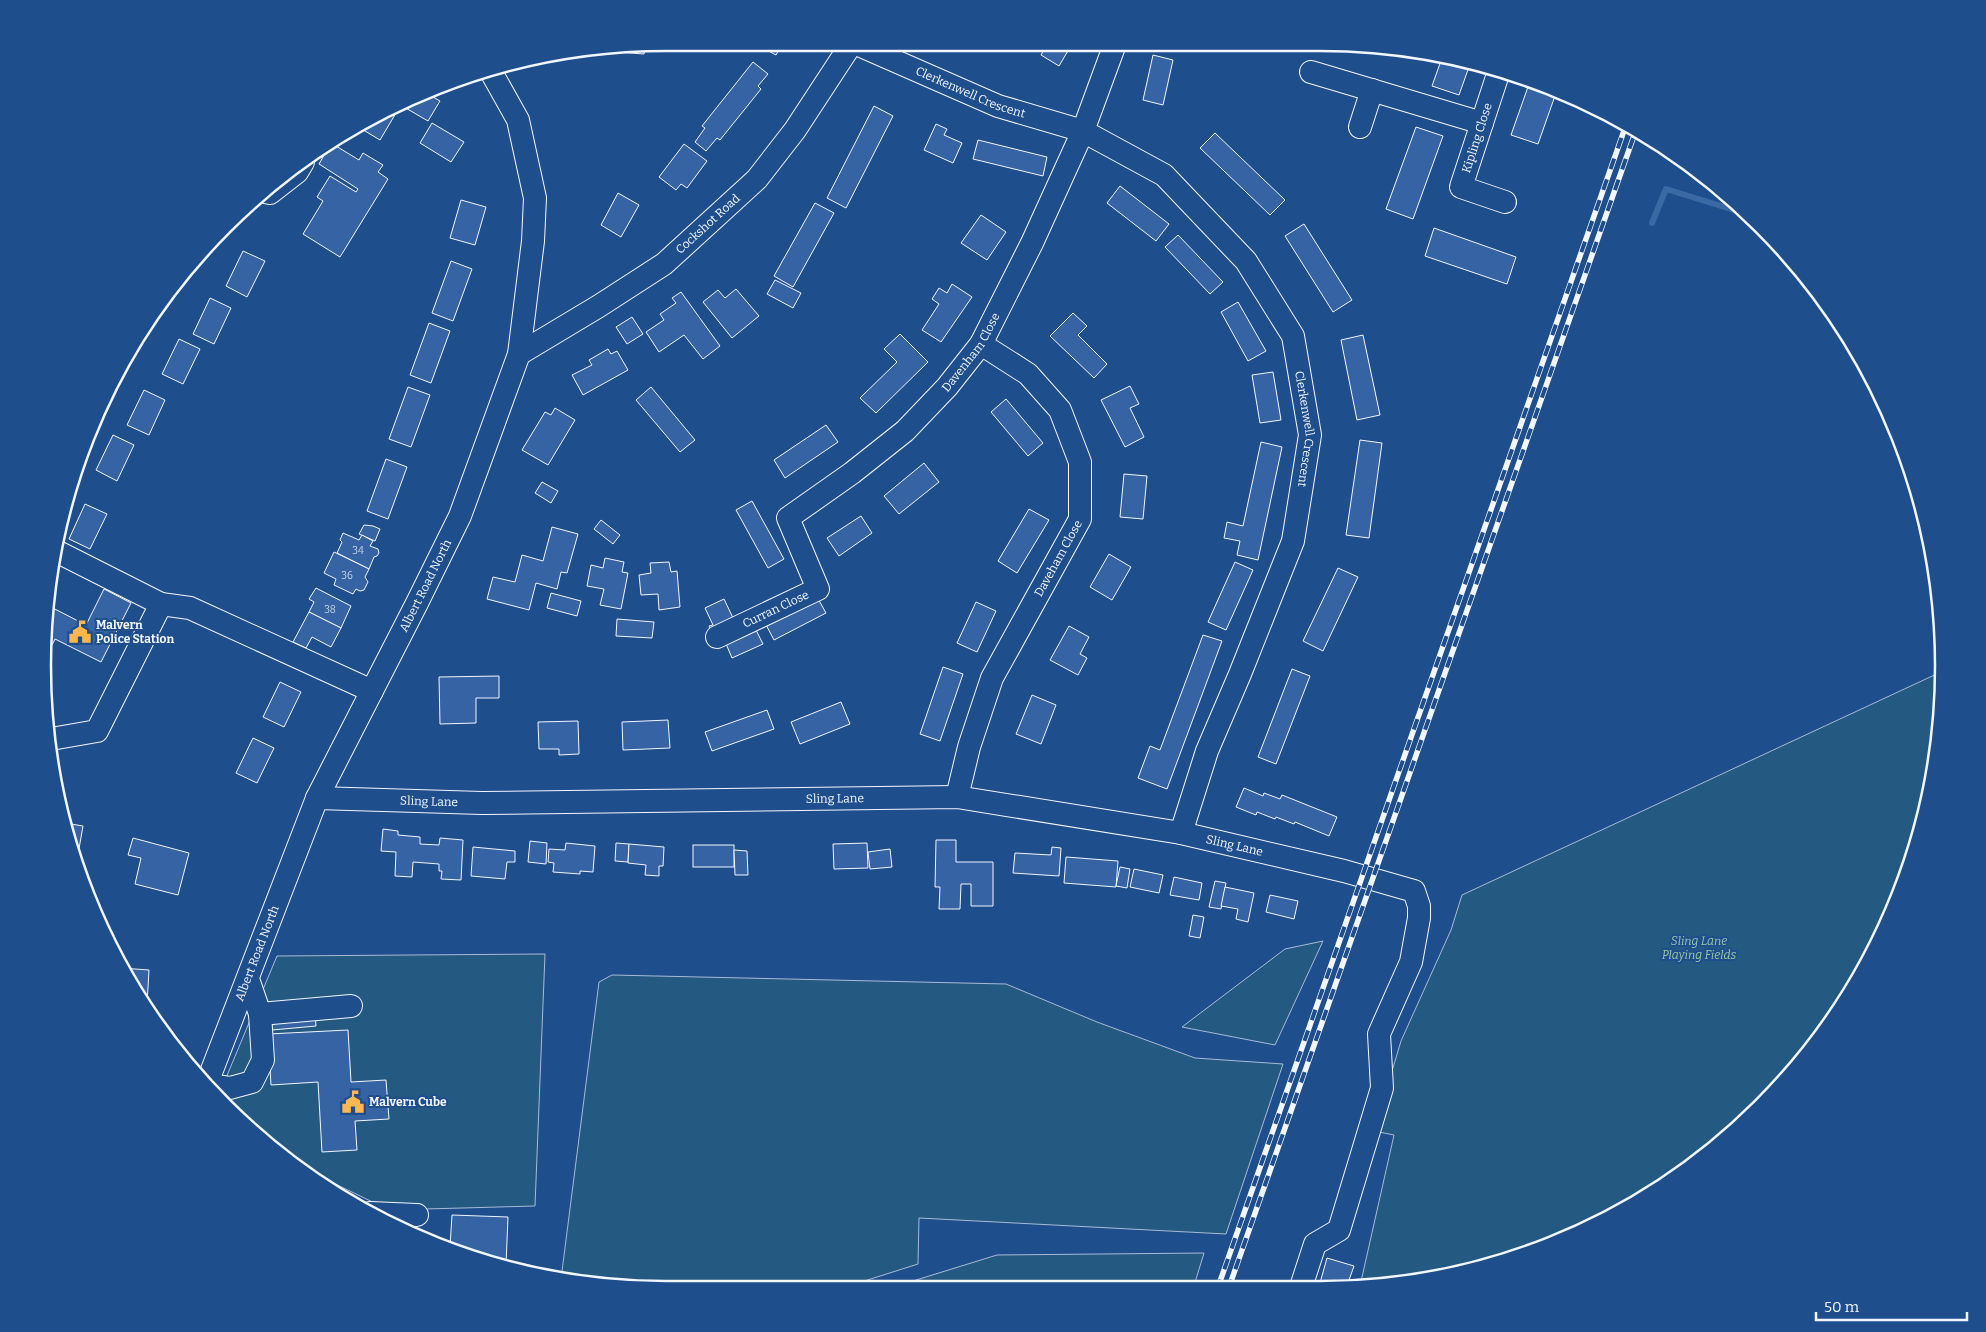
<svg xmlns="http://www.w3.org/2000/svg" width="1986" height="1332" font-family="Bitter,serif">
	<style>
		.green { fill: #245a82; stroke: #a8bbd7 }
		.lines { fill: none; stroke-linecap: round; stroke-linejoin: round }
		.stream { stroke: #3b69a3; stroke-width: 6 }
		.building { fill: #3563a3; stroke: #f2f6ff }
		.minor-casing { stroke: #f2f6ff; stroke-width: 24 }
		.minor { stroke: #1f4e8c; stroke-width: 22 }
		.rail-casing { stroke: #f2f6ff; stroke-width: 5.5 }
		.rail { stroke: #1f4e8c; stroke-width: 4; stroke-dasharray: 11; stroke-linecap: butt }
		.labels { text-anchor: middle; stroke-width: 4; stroke-linejoin: round; paint-order: stroke }
		.number-label { font-size: 10px; fill: #c3d1e8 }
		.street-label { font-size: 12px; fill: #f2f6ff; stroke: #1f4e8c }
		.poi-label { font-size: 12px; font-weight: bold; fill: #f2f6ff; stroke: #1f4e8c; text-anchor: start }
		.park-label { font-size: 12px; font-style: italic; fill: #97c8a6; stroke: #1f4e8c }
		.rim { fill: none; stroke: #f2f6ff; stroke-width: 2.5 }
	</style>
	<rect width="100%" height="100%" fill="#1f4e8c"/>
	<!-- green -->
	<g class="green">
		<path d="M 1943,671 L 1932,787 L 1896,904 L 1839,1012 L 1761,1107 L 1667,1184 L 1559,1242 L 1442,1277 L 1360,1286 L 1394,1135 L 1374,1131 L 1401,1041 L 1451,930 L 1462,895 Z"/>
		<path d="M 1323,941 L 1275,1045 L 1182,1027 L 1285,949 Z"/>
		<path d="M 545,954 L 535,1206 L 389,1210 L 286,1160 L 225,1107 L 218,1097 L 277,956 Z"/>
		<path d="M 612,975 L 1006,984 L 1097,1022 L 1195,1058 L 1283,1064 L 1226,1234 L 919,1218 L 918,1264 L 836,1290 L 666,1290 L 561,1279 L 599,982 Z"/>
		<path d="M 1204,1253 L 1193,1289 L 887,1289 L 997,1255 Z"/>
	</g>
	<g class="lines">
		<!-- stream -->
		<path class="stream" d="M 1652,223 L 1666,189 L 1747,214"/>
	</g>
	<!-- building -->
	<g class="building">
		<path d="M 1047,44 L 1072,44 L 1059,66 L 1041,55 Z"/>
		<path d="M 781,46 L 776,55 L 761,47 Z"/>
		<path d="M 645,47 L 644,54 L 617,52 L 618,48 Z"/>
		<path d="M 1153,55 L 1173,60 L 1163,105 L 1143,100 Z"/>
		<path d="M 1443,55 L 1470,64 L 1459,95 L 1432,86 Z"/>
		<path d="M 753,62 L 768,74 L 758,86 L 761,89 L 720,140 L 717,138 L 706,151 L 695,142 L 705,128 L 702,126 Z"/>
		<path d="M 1529,84 L 1556,93 L 1538,144 L 1511,135 Z"/>
		<path d="M 428,94 L 440,101 L 428,121 L 404,107 Z"/>
		<path d="M 874,106 L 893,116 L 846,208 L 827,198 Z"/>
		<path d="M 393,111 L 396,113 L 380,140 L 360,128 Z"/>
		<path d="M 432,123 L 464,142 L 451,162 L 420,143 Z"/>
		<path d="M 936,124 L 947,129 L 944,135 L 962,143 L 953,163 L 924,150 Z"/>
		<path d="M 1416,127 L 1443,136 L 1413,219 L 1386,209 Z"/>
		<path d="M 1215,133 L 1285,200 L 1270,215 L 1200,148 Z"/>
		<path d="M 978,140 L 1047,157 L 1043,176 L 973,159 Z"/>
		<path d="M 331,143 L 359,160 L 363,153 L 383,165 L 378,172 L 388,179 L 340,257 L 303,234 L 323,201 L 317,197 L 330,176 L 356,192 L 358,189 L 319,164 Z"/>
		<path d="M 684,144 L 707,161 L 687,188 L 681,184 L 676,190 L 659,177 Z"/>
		<path d="M 1120,186 L 1169,224 L 1156,241 L 1107,203 Z"/>
		<path d="M 618,193 L 639,205 L 621,237 L 601,225 Z"/>
		<path d="M 461,200 L 486,207 L 475,245 L 450,238 Z"/>
		<path d="M 815,203 L 834,213 L 793,287 L 774,276 Z"/>
		<path d="M 981,215 L 1006,232 L 987,260 L 961,243 Z"/>
		<path d="M 1304,224 L 1352,300 L 1333,312 L 1285,236 Z"/>
		<path d="M 1434,228 L 1516,257 L 1507,284 L 1425,256 Z"/>
		<path d="M 1178,235 L 1223,282 L 1210,294 L 1165,247 Z"/>
		<path d="M 243,251 L 265,261 L 247,297 L 226,286 Z"/>
		<path d="M 451,261 L 472,269 L 453,321 L 432,313 Z"/>
		<path d="M 775,280 L 801,293 L 793,308 L 767,294 Z"/>
		<path d="M 952,284 L 972,297 L 941,342 L 922,330 L 939,304 L 932,299 L 939,288 L 947,293 Z"/>
		<path d="M 736,289 L 759,316 L 732,338 L 703,302 L 718,290 L 725,298 Z"/>
		<path d="M 681,292 L 720,346 L 703,359 L 684,335 L 659,352 L 646,332 L 664,320 L 660,314 L 676,303 L 672,298 Z"/>
		<path d="M 210,298 L 231,308 L 214,344 L 193,334 Z"/>
		<path d="M 1238,302 L 1266,351 L 1248,361 L 1221,312 Z"/>
		<path d="M 1073,313 L 1087,326 L 1078,335 L 1107,364 L 1094,378 L 1050,336 Z"/>
		<path d="M 632,317 L 643,334 L 627,344 L 616,327 Z"/>
		<path d="M 429,323 L 450,331 L 431,383 L 410,375 Z"/>
		<path d="M 900,334 L 928,362 L 876,413 L 860,398 L 897,362 L 884,349 Z"/>
		<path d="M 1363,335 L 1380,415 L 1357,420 L 1341,340 Z"/>
		<path d="M 179,339 L 200,349 L 183,384 L 162,374 Z"/>
		<path d="M 608,349 L 611,354 L 617,351 L 628,370 L 583,395 L 572,375 L 592,365 L 589,360 Z"/>
		<path d="M 1273,372 L 1281,420 L 1260,423 L 1252,375 Z"/>
		<path d="M 1130,386 L 1139,404 L 1130,408 L 1144,437 L 1125,447 L 1101,400 Z"/>
		<path d="M 408,387 L 430,395 L 411,447 L 389,439 Z"/>
		<path d="M 651,387 L 695,440 L 680,452 L 636,400 Z"/>
		<path d="M 144,390 L 165,400 L 149,435 L 127,425 Z"/>
		<path d="M 1006,399 L 1043,443 L 1028,456 L 991,412 Z"/>
		<path d="M 555,408 L 575,420 L 548,465 L 522,450 L 545,412 L 551,415 Z"/>
		<path d="M 826,425 L 838,442 L 785,478 L 774,460 Z"/>
		<path d="M 113,435 L 134,445 L 117,481 L 96,470 Z"/>
		<path d="M 1360,440 L 1382,443 L 1369,538 L 1346,535 Z"/>
		<path d="M 1261,442 L 1282,447 L 1258,560 L 1237,555 L 1240,541 L 1224,538 L 1227,522 L 1243,526 Z"/>
		<path d="M 386,459 L 407,467 L 388,519 L 367,511 Z"/>
		<path d="M 924,463 L 939,482 L 899,514 L 884,496 Z"/>
		<path d="M 1124,474 L 1147,476 L 1143,519 L 1120,517 Z"/>
		<path d="M 542,482 L 558,491 L 551,503 L 535,493 Z"/>
		<path d="M 752,501 L 784,559 L 768,568 L 736,510 Z"/>
		<path d="M 85,504 L 107,514 L 90,549 L 69,539 Z"/>
		<path d="M 1029,509 L 1049,520 L 1017,573 L 998,561 Z"/>
		<path d="M 861,516 L 872,533 L 839,556 L 827,538 Z"/>
		<path d="M 601,520 L 620,535 L 613,544 L 594,529 Z"/>
		<path d="M 364,525 L 373,526 L 380,529 L 375,541 L 359,534 Z"/>
		<path d="M 552,527 L 578,534 L 567,573 L 561,572 L 557,589 L 536,583 L 529,610 L 487,599 L 493,577 L 515,582 L 522,555 L 543,561 Z"/>
		<path d="M 343,533 L 359,540 L 362,535 L 373,541 L 370,546 L 378,549 L 379,553 L 377,556 L 374,557 L 369,569 L 337,553 L 342,542 L 340,540 Z"/>
		<path d="M 334,552 L 369,569 L 365,577 L 368,582 L 364,590 L 360,591 L 356,589 L 353,594 L 334,585 L 336,579 L 324,573 Z"/>
		<path d="M 1109,554 L 1131,567 L 1112,600 L 1090,587 Z"/>
		<path d="M 605,558 L 624,562 L 622,572 L 628,573 L 621,609 L 600,605 L 604,589 L 587,586 L 591,565 L 603,568 Z"/>
		<path d="M 669,562 L 671,572 L 677,571 L 680,607 L 659,610 L 658,594 L 641,595 L 639,575 L 651,573 L 650,563 Z"/>
		<path d="M 1235,562 L 1253,570 L 1226,630 L 1208,622 Z"/>
		<path d="M 1338,568 L 1358,577 L 1323,651 L 1303,641 Z"/>
		<path d="M 316,588 L 351,606 L 341,628 L 309,612 L 314,602 L 309,599 Z"/>
		<path d="M 104,589 L 131,603 L 101,662 L 55,639 L 46,657 L 44,625 L 47,605 L 86,625 Z"/>
		<path d="M 551,593 L 581,601 L 577,616 L 547,608 Z"/>
		<path d="M 816,595 L 826,613 L 774,640 L 764,621 Z"/>
		<path d="M 724,599 L 733,618 L 714,636 L 709,626 L 713,625 L 705,608 Z"/>
		<path d="M 976,602 L 996,611 L 977,652 L 957,643 Z"/>
		<path d="M 309,612 L 341,628 L 331,647 L 312,637 L 306,648 L 293,642 Z"/>
		<path d="M 617,619 L 654,622 L 652,638 L 616,636 Z"/>
		<path d="M 754,626 L 763,644 L 732,658 L 724,639 Z"/>
		<path d="M 1069,626 L 1089,637 L 1080,654 L 1087,658 L 1078,675 L 1050,660 Z"/>
		<path d="M 1203,635 L 1222,641 L 1167,789 L 1138,778 L 1150,746 L 1160,750 Z"/>
		<path d="M 943,667 L 963,674 L 940,741 L 920,734 Z"/>
		<path d="M 1292,669 L 1310,676 L 1276,764 L 1258,757 Z"/>
		<path d="M 499,676 L 499,698 L 476,698 L 476,723 L 440,724 L 439,677 Z"/>
		<path d="M 280,682 L 301,692 L 284,727 L 263,717 Z"/>
		<path d="M 1032,695 L 1056,705 L 1041,744 L 1016,734 Z"/>
		<path d="M 841,702 L 850,724 L 800,744 L 791,722 Z"/>
		<path d="M 767,710 L 774,729 L 712,751 L 705,732 Z"/>
		<path d="M 668,720 L 670,748 L 623,750 L 622,722 Z"/>
		<path d="M 578,721 L 579,754 L 559,755 L 559,749 L 539,749 L 538,722 Z"/>
		<path d="M 253,738 L 274,748 L 257,783 L 236,773 Z"/>
		<path d="M 1244,788 L 1263,796 L 1264,793 L 1280,799 L 1282,795 L 1337,817 L 1329,836 L 1295,822 L 1294,824 L 1276,817 L 1275,819 L 1257,812 L 1256,815 L 1236,807 Z"/>
		<path d="M 65,823 L 83,826 L 77,860 L 76,860 Z"/>
		<path d="M 383,829 L 398,831 L 398,835 L 420,837 L 420,844 L 439,845 L 440,838 L 463,840 L 461,880 L 441,879 L 442,871 L 439,871 L 439,864 L 413,862 L 412,877 L 395,876 L 396,852 L 381,851 Z"/>
		<path d="M 133,838 L 189,853 L 178,895 L 135,884 L 141,858 L 128,855 Z"/>
		<path d="M 936,840 L 956,840 L 956,862 L 993,862 L 993,906 L 971,906 L 971,884 L 961,884 L 960,909 L 939,909 L 940,887 L 935,887 Z"/>
		<path d="M 530,841 L 547,843 L 546,864 L 528,862 Z"/>
		<path d="M 566,843 L 595,846 L 593,872 L 580,871 L 580,874 L 553,872 L 554,863 L 548,862 L 549,849 L 565,850 Z"/>
		<path d="M 616,843 L 629,844 L 628,862 L 615,861 Z"/>
		<path d="M 867,843 L 868,868 L 834,869 L 833,844 Z"/>
		<path d="M 629,844 L 664,847 L 663,866 L 659,866 L 659,876 L 645,875 L 646,865 L 628,863 Z"/>
		<rect x="693" y="845" width="41" height="22"/>
		<path d="M 473,847 L 515,851 L 515,862 L 507,862 L 505,879 L 471,876 Z"/>
		<path d="M 1052,847 L 1061,848 L 1059,876 L 1013,873 L 1015,853 L 1051,855 Z"/>
		<path d="M 890,849 L 892,867 L 870,869 L 868,852 Z"/>
		<path d="M 734,850 L 747,851 L 748,875 L 735,875 Z"/>
		<path d="M 1066,857 L 1118,861 L 1116,887 L 1064,883 Z"/>
		<path d="M 1120,867 L 1130,869 L 1127,888 L 1116,886 Z"/>
		<path d="M 1134,869 L 1163,875 L 1159,893 L 1130,887 Z"/>
		<path d="M 1174,877 L 1202,883 L 1199,900 L 1170,895 Z"/>
		<path d="M 1215,881 L 1226,883 L 1221,909 L 1209,907 Z"/>
		<path d="M 1225,887 L 1254,893 L 1248,922 L 1236,919 L 1238,909 L 1221,906 Z"/>
		<path d="M 1270,895 L 1298,901 L 1294,919 L 1266,912 Z"/>
		<path d="M 1193,915 L 1204,917 L 1200,938 L 1189,936 Z"/>
		<path d="M 121,968 L 149,970 L 147,1005 L 126,977 Z"/>
		<path d="M 315,1013 L 316,1026 L 272,1030 L 271,1017 Z"/>
		<path d="M 348,1030 L 351,1082 L 386,1080 L 389,1119 L 355,1121 L 357,1150 L 322,1152 L 318,1082 L 271,1085 L 268,1034 Z"/>
		<path d="M 452,1215 L 508,1217 L 506,1265 L 450,1246 Z"/>
		<path d="M 1327,1258 L 1354,1266 L 1348,1283 L 1352,1284 L 1352,1286 L 1318,1290 Z"/>
	</g>
	<g class="lines">
		<defs>
			<g id="minor">
				<path id="s1" d="M 861,46 L 998,106 L 1083,131 L 1164,175 L 1246,261 L 1293,336 L 1310,435 L 1293,541 L 1240,674 L 1207,751 L 1181,833"/>
				<path d="M 1311,72 L 1482,123"/>
				<path d="M 1498,74 L 1461,187 L 1505,202"/>
				<path d="M 1360,127 L 1372,90"/>
				<path d="M 265,192 L 270,193 L 297,172 L 303,162"/>
				<path id="s2" d="M 519,354 L 599,306 L 664,264 L 757,179 L 795,130 L 850,46"/>
				<path d="M 56,551 L 161,604"/>
				<path id="s3" d="M 717,637 L 818,589 L 788,518 L 852,473 L 905,431 L 947,387 L 981,344 L 1032,243 L 1083,131 L 1115,44"/>
				<path d="M 51,739 L 97,731 L 161,604 L 190,608 L 372,691"/>
				<path id="s4" d="M 957,797 L 969,747 L 992,678 L 1080,519 L 1080,462 L 1060,410 L 1028,374 L 981,344"/>
				<path id="s5" d="M 317,798 L 482,803 L 957,797 L 1181,833 L 1344,871 L 1414,891 L 1419,906 L 1419,918 L 1411,962 L 1379,1034 L 1382,1088 L 1339,1230 L 1315,1244 L 1300,1290"/>
				<path d="M 248,979 L 260,1014 L 351,1006"/>
				<path id="s6" d="M 207,1083 L 317,798 L 417,603 L 460,516 L 519,354 L 533,241 L 535,198 L 518,120 L 490,70"/>
				<path d="M 208,1085 L 230,1088 L 252,1082 L 263,1060 L 260,1014"/>
				<path d="M 370,1213 L 417,1215"/>
			</g>
		</defs>
		<!-- minor casing -->
		<use href="#minor" class="minor-casing"/>
		<!-- minor -->
		<use href="#minor" class="minor"/>
		<defs>
			<g id="rail">
				<path d="M 1217,1290 L 1626,125"/>
				<path d="M 1228,1290 L 1636,130"/>
			</g>
		</defs>
		<!-- rail casing -->
		<use href="#rail" class="rail-casing"/>
		<!-- rail -->
		<use href="#rail" class="rail"/>
	</g>
	<!-- icons -->
	<defs>
		<symbol id="civic-bare" viewBox="-9 -9 18 18"><path d="M-.6-6.5H3V-4.5H.6V-3L4-1V1h2V6H-6V1h2V-1L-.6-3ZM-1.2 2.5V6h2.4V2.5Z" fill="#ffb74d" stroke="#1f4e8c" stroke-width="2.5" paint-order="stroke"/></symbol>
	</defs>
	<g fill-rule="evenodd">
		<use href="#civic-bare" x="64" y="616" width="32" height="32"/>
		<use href="#civic-bare" x="337" y="1086" width="32" height="32"/>
	</g>
	<g class="labels">
		<!-- number labels -->
		<g class="number-label">
			<text x="358" y="554">34</text>
			<text x="347" y="579">36</text>
			<text x="330" y="613">38</text>
		</g>
		<!-- street labels -->
		<g class="street-label">
			<text dy="4" stroke="none"><textPath href="#s1" startOffset="119">Clerkenwell Crescent</textPath></text>
			<text transform="translate(1477 138) rotate(-72)" y="4">Kipling Close</text>
			<text dy="4" stroke="none"><textPath href="#s2" startOffset="230">Cockshot Road</textPath></text>
			<text dy="4" stroke="none"><textPath href="#s3" startOffset="438">Davenham Close</textPath></text>
			<text dy="4" stroke="none"><textPath href="#s1" startOffset="632">Clerkenwell Crescent</textPath></text>
			<text dy="4" stroke="none"><textPath href="#s4" startOffset="261">Daveham Close</textPath></text>
			<text dy="4" stroke="none"><textPath href="#s6" startOffset="544">Albert Road North</textPath></text>
			<text dy="4" stroke="none"><textPath href="#s3" startOffset="65">Curran Close</textPath></text>
			<text dy="4" stroke="none"><textPath href="#s5" startOffset="518">Sling Lane</textPath></text>
			<text dy="4" stroke="none"><textPath href="#s5" startOffset="112">Sling Lane</textPath></text>
			<text dy="4" stroke="none"><textPath href="#s5" startOffset="922">Sling Lane</textPath></text>
			<text dy="4" stroke="none"><textPath href="#s6" startOffset="139">Albert Road North</textPath></text>
		</g>
		<!-- poi labels -->
		<g class="poi-label">
			<text x="96" y="629">Malvern<tspan x="96" dy="14">Police Station</tspan></text>
			<text x="369" y="1106">Malvern Cube</text>
		</g>
		<!-- park labels -->
		<g class="park-label">
			<text x="1699" y="945">Sling Lane<tspan x="1699" dy="14">Playing Fields</tspan></text>
		</g>
	</g>
	<!-- crop -->
	<path d="M0 0H1986V1332H0ZM666 51H1320A615 615 0 0 1 1935 666V666A615 615 0 0 1 1320 1281H666A615 615 0 0 1 51 666V666A615 615 0 0 1 666 51Z" fill="#1f4e8c" fill-rule="evenodd"/>
	<path class="rim" d="M666 51H1320A615 615 0 0 1 1935 666V666A615 615 0 0 1 1320 1281H666A615 615 0 0 1 51 666V666A615 615 0 0 1 666 51Z"/>
	<!-- scale -->
	<path d="M1816 1312v8h151v-8" fill="none" stroke="#f2f6ff" stroke-width="2.5"/>
	<text x="1824" y="1312" font-size="15" fill="#f2f6ff" stroke="#1f4e8c" stroke-width="4" paint-order="stroke">50 m</text>
</svg>
